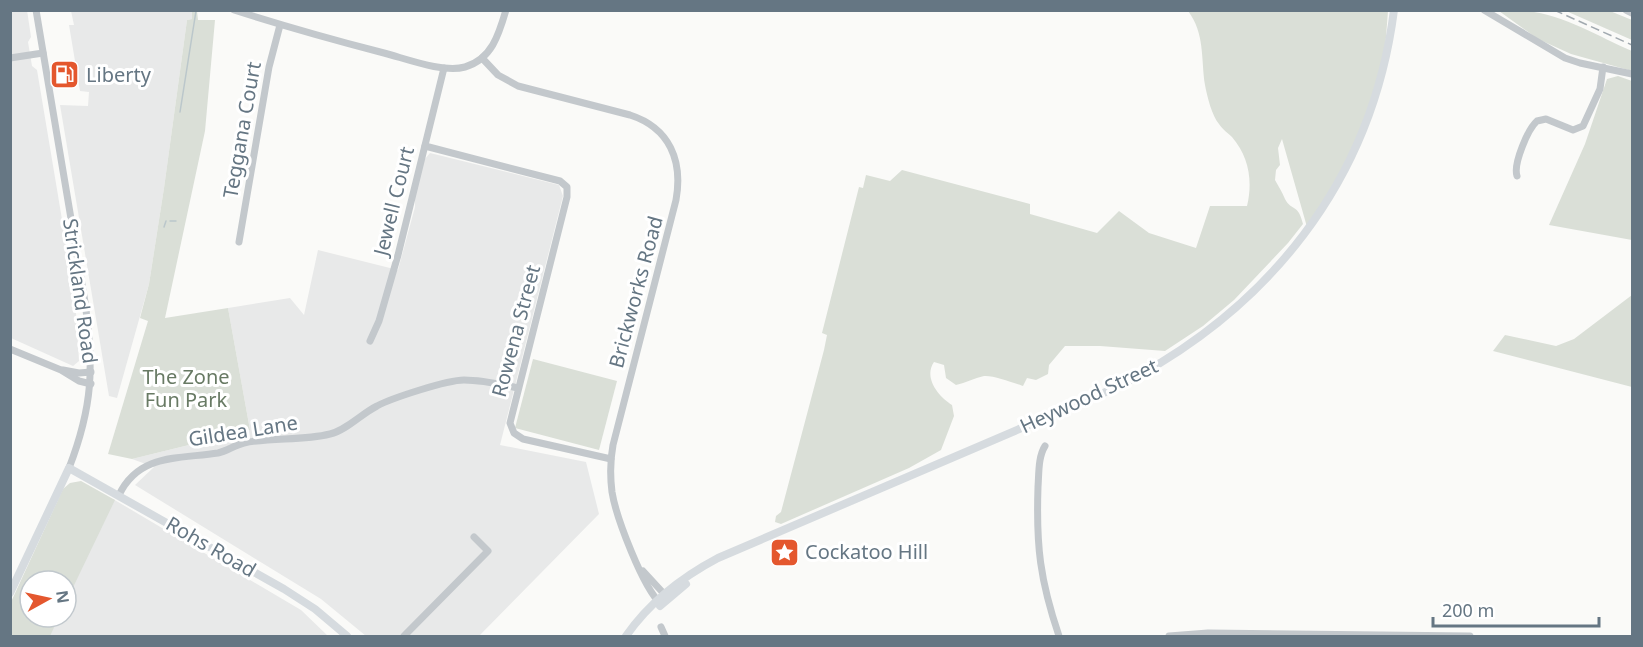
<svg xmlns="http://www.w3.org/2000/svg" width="1643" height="647" font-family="'Noto Sans',sans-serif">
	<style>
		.built { fill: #e8e9e9 }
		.green { fill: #dadfd7 }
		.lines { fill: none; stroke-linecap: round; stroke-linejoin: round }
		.stream { stroke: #bbc7cb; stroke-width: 1.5 }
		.minor { stroke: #c3c8cc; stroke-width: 7 }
		.major { stroke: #d6dbdf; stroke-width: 8 }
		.rail { stroke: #a2aab0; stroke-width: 1.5; stroke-dasharray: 9 4.5; stroke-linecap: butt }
		.labels { text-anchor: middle; stroke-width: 6; stroke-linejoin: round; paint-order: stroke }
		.poi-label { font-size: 20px; fill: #657683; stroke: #fff; text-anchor: start }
		.street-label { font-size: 20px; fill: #657683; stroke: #fff }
		.park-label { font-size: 20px; fill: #687a64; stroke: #fff }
	</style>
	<rect width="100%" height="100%" fill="#fafaf8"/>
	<!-- built -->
	<g class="built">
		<path d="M 27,10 L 31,37 L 28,42 L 32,66 L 37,70 L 75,297 L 79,361 L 73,366 L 11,338 L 11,11 Z"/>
		<path d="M 71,11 L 192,11 L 192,19 L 187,20 L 164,188 L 149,284 L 117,398 L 109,396 L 60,105 L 88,106 L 89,92 L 80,91 L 69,25 L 74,25 Z"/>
		<path d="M 430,153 L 559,185 L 563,196 L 500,445 L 586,462 L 599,514 L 479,636 L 366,636 L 321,599 L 135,485 L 154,467 L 132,459 L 250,430 L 228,308 L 290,298 L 304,315 L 318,250 L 398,270 L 415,207 L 415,196 L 424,160 Z"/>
		<path d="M 113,499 L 301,610 L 328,636 L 49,636 L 58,617 L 66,617 L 66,600 Z"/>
	</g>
	<!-- green -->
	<g class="green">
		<path d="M 192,11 L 197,11 L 198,20 L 215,20 L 205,131 L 165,318 L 228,308 L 250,430 L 132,459 L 108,454 L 148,321 L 140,318 L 149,284 L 164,188 L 187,20 L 192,19 Z"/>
		<path d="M 1188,11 L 1388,11 L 1384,63 L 1365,134 L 1307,227 L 1282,139 L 1278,148 L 1280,165 L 1276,170 L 1275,180 C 1279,187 1282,192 1285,199 C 1292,212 1298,203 1303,224 L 1288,243 L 1234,300 L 1203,326 L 1165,351 L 1100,346 L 1065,346 L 1049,365 L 1048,374 L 1036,380 L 1027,378 L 1023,386 C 1014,383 993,375 984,376 C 974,378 966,383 956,385 L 946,378 L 944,365 L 934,362 C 923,378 939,397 952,405 L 954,416 L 941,450 L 909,468 L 781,524 L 775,522 L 776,516 L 781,512 L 824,350 L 827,335 L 822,333 L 859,187 L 863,188 L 866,175 L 890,181 L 902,170 L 1030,204 L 1030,214 L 1097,233 L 1119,211 L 1149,233 L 1196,248 L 1210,206 L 1247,206 C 1253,181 1249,157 1232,137 C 1228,133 1222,129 1219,124 C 1212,116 1207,96 1205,85 C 1201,59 1205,33 1188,11 Z"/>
		<path d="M 1499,11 C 1508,11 1518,9 1527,11 C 1565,15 1599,37 1632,51 L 1632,71 L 1571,54 L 1538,39 Z"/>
		<path d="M 1566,11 L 1610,11 L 1632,20 L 1632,40 Z"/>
		<path d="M 1618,76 L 1632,81 L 1632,240 L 1549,225 L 1585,144 L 1607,79 Z"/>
		<path d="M 1632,295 L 1632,387 L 1493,351 L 1505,335 L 1556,346 L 1574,339 Z"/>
		<path d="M 533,359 L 617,381 L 599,450 L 515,428 Z"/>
		<path d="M 81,481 L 115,500 L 66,602 L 66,581 L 30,581 L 30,617 L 59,617 L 50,636 L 11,636 L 11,602 L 63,489 L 70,483 Z"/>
	</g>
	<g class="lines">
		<!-- stream -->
		<g class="stream">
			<path d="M 180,112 L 196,11"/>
			<path d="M 170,221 L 176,221"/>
			<path d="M 164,227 L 166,221"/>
		</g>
		<!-- minor -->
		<g class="minor">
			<path d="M 36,10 L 85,302 C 94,367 93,406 69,468"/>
			<path d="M 234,10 C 284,26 334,40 384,53 C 407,59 443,73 465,67 C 492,59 499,34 506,10"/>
			<path d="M 1484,10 L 1565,58 L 1580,63 L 1632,74"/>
			<path d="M 1626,10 L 1632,13"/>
			<path d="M 10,58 L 43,53"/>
			<path d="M 482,58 L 498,75 L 518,86 L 630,115 C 670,128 683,161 676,200 L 613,445 C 610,461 610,476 612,492 C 616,517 643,588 661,604"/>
			<path d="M 425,146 L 560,181 L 567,187 L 567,197 L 510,423 L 514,433 L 523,439 L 611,459"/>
			<path d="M 1517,176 C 1513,164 1528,129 1537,121 L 1546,119 L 1573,130 L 1583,126 L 1600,89 L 1603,67"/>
			<path d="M 239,242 L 269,67 L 280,25"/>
			<path d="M 370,341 L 379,321 L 398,255 L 444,68"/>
			<path d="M 10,349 L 61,370 L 79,381 L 91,384"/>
			<path d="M 63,370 L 79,373 L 91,372"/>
			<path d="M 1045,446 C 1038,457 1039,474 1038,487 C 1036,546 1040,580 1059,636"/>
			<path d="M 119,495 C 139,453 180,459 218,453 C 227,451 235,445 244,443 C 272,437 302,441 330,434 C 347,430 361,414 377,406 C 392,398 447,380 464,380 C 482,380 500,384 518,388"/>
			<path d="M 643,571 L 666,596"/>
			<path d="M 661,627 L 665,636"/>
			<path d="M 404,636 L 488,551 L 474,537"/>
			<path d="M 1169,636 L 1208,633 L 1470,636"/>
		</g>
		<!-- major -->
		<g class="major">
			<path d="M 10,593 L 69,468 L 284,589 L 315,609 L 347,636"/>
			<path d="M 660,606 L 686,584"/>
			<path d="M 626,636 C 649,603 682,577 718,558 L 1115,388 C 1268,311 1372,182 1394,10"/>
		</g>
		<!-- rail -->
		<path class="rail" d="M 1554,10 L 1632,45"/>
	</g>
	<!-- icons -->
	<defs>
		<symbol id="fuel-square" viewBox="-11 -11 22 22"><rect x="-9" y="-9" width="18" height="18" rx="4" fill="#e4572e" stroke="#fff"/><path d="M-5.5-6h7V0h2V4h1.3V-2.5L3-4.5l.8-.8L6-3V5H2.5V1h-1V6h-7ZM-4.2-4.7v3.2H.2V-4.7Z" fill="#fff"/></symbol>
		<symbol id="sight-square" viewBox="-11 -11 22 22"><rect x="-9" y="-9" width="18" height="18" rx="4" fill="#e4572e" stroke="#fff"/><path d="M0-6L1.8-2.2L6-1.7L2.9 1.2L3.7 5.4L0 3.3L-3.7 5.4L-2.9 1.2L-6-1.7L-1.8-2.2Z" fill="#fff"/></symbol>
	</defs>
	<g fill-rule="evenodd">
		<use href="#fuel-square" x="48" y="58" width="33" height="33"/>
		<use href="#sight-square" x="768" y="536" width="33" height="33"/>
	</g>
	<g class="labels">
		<!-- poi labels -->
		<g class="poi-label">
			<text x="86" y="82">Liberty</text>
			<text x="805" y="559">Cockatoo Hill</text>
		</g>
		<!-- street labels -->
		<g class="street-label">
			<text transform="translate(242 130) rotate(-80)" y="7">Teggana Court</text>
			<text transform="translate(394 201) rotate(-76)" y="7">Jewell Court</text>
			<text transform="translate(80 291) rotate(82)" y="7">Strickland Road</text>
			<text transform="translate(636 292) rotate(-75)" y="7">Brickworks Road</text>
			<text transform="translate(516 331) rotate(-75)" y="7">Rowena Street</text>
			<text transform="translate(1089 396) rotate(-25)" y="7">Heywood Street</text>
			<text transform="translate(243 431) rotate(-9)" y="7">Gildea Lane</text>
			<text transform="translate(211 547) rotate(30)" y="7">Rohs Road</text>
		</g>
		<!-- park labels -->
		<g class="park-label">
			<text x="186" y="384">The Zone<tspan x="186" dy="23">Fun Park</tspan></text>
		</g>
	</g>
	<!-- border -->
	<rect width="1643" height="647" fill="none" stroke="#657683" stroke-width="24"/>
	<!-- north arrow -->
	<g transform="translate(48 599) rotate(82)"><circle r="28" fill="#ffffff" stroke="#c1c8cd" stroke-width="1.5"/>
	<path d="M0-4.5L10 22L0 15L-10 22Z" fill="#e4572e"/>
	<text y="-9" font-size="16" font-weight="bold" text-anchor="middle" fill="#657683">N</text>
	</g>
	<!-- scale -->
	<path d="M1433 617v9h166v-9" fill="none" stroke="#657683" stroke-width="3"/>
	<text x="1442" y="617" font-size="18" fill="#657683" stroke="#ffffff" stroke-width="4.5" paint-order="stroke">200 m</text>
</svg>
